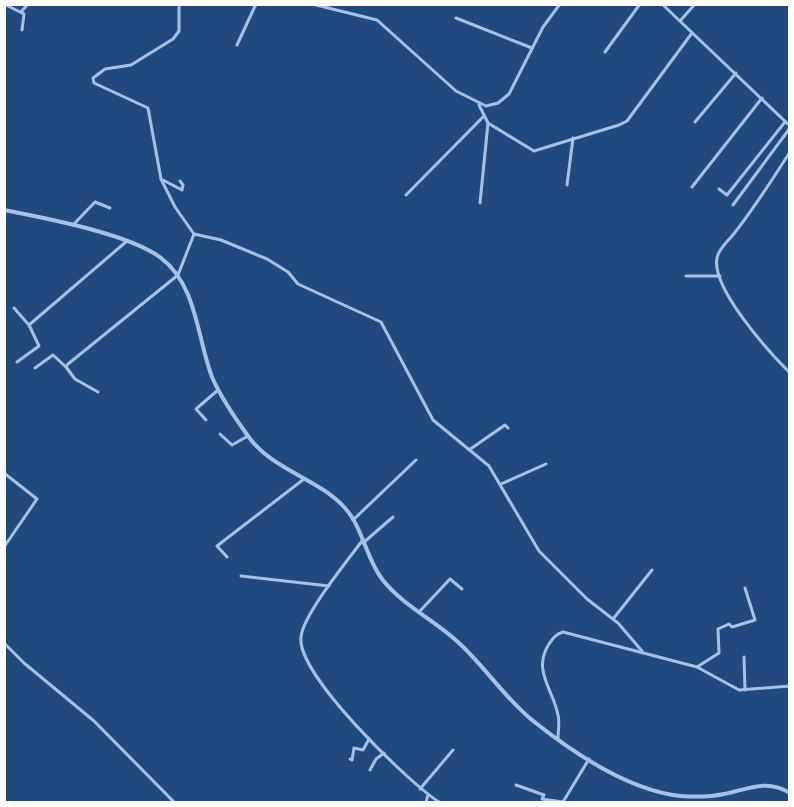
<svg xmlns="http://www.w3.org/2000/svg" width="794" height="807" font-family="Mulish,sans-serif">
	<style>
		.lines { fill: none; stroke-linecap: round; stroke-linejoin: round }
		.minor { stroke: #a4c2e7; stroke-width: 3 }
		.tertiary { stroke: #a4c2e7; stroke-width: 4 }
	</style>
	<rect width="100%" height="100%" fill="#20497e"/>
	<g class="lines">
		<!-- minor -->
		<g class="minor">
			<path d="M 312,4 L 377,20 L 456,91 L 486,106 L 498,103 L 509,94 L 543,27 L 560,4"/>
			<path d="M 662,4 L 790,126"/>
			<path d="M 6,5 L 24,14 L 22,30"/>
			<path d="M 21,12 L 28,4"/>
			<path d="M 456,18 L 532,48"/>
			<path d="M 680,21 L 695,4"/>
			<path d="M 237,45 L 256,4"/>
			<path d="M 605,52 L 640,4"/>
			<path d="M 479,105 L 488,123 L 534,151 L 619,125 L 627,121 L 692,33"/>
			<path d="M 695,122 L 736,73"/>
			<path d="M 790,152 C 771,181 754,209 732,236 C 727,242 718,250 717,258 C 711,288 769,352 790,373"/>
			<path d="M 161,179 L 182,190 L 183,185 L 180,181"/>
			<path d="M 567,185 L 573,138"/>
			<path d="M 692,187 L 762,98"/>
			<path d="M 719,189 L 727,195 L 785,122"/>
			<path d="M 406,195 L 483,117"/>
			<path d="M 480,203 L 488,123"/>
			<path d="M 733,205 L 790,128"/>
			<path d="M 73,225 L 95,202 L 110,208"/>
			<path d="M 194,234 L 221,240 L 267,259 L 288,272 L 298,284 L 381,322 L 433,420 L 489,466 L 539,551 L 587,599 L 618,623 L 642,651"/>
			<path d="M 686,276 L 720,276"/>
			<path d="M 14,308 L 29,325 L 39,346 L 17,362"/>
			<path d="M 29,325 L 127,241"/>
			<path d="M 35,368 L 53,355 L 66,367"/>
			<path d="M 98,392 L 75,379 L 66,367 L 68,364 L 178,275 L 194,234 L 175,207 L 161,179 L 148,108 L 94,83 L 93,78 L 105,69 L 131,65 L 173,39 L 179,31 L 179,4"/>
			<path d="M 206,420 L 196,409 L 218,390"/>
			<path d="M 220,434 L 232,445 L 248,436"/>
			<path d="M 469,450 L 505,425 L 508,428"/>
			<path d="M 4,473 L 37,499 L 4,547"/>
			<path d="M 501,484 L 546,464"/>
			<path d="M 353,520 L 416,460"/>
			<path d="M 362,541 C 347,561 303,615 301,637 C 296,674 408,782 439,802"/>
			<path d="M 363,543 L 393,517"/>
			<path d="M 227,557 L 217,546 L 304,479"/>
			<path d="M 241,576 L 329,586"/>
			<path d="M 419,612 L 450,579 L 462,589"/>
			<path d="M 613,619 L 652,570"/>
			<path d="M 4,643 L 24,663 L 94,721 L 174,802"/>
			<path d="M 744,657 L 745,690"/>
			<path d="M 697,667 L 719,653 L 718,629 L 729,624 L 732,627 L 755,620 L 745,588"/>
			<path d="M 558,738 C 558,730 560,722 558,715 C 553,689 532,670 549,644 C 553,638 556,634 563,632 L 697,667 L 739,690 L 790,686"/>
			<path d="M 350,759 L 352,760 L 354,748 L 363,750 L 369,739"/>
			<path d="M 370,770 L 376,759 L 384,753"/>
			<path d="M 516,785 L 544,795 L 542,799 L 563,802"/>
			<path d="M 420,789 L 453,750"/>
			<path d="M 426,802 L 428,795"/>
			<path d="M 563,802 L 589,759"/>
		</g>
		<!-- tertiary -->
		<path class="tertiary" d="M 4,210 C 45,218 130,234 161,258 C 197,285 197,338 212,377 C 221,398 235,418 248,436 C 272,470 318,478 345,508 C 363,528 366,558 382,579 C 403,606 435,620 459,643 C 485,667 505,698 532,720 C 572,752 630,791 681,796 C 695,797 710,797 724,794 C 747,790 766,778 790,793"/>
	</g>
	<!-- border -->
	<rect width="794" height="807" fill="none" stroke="#ffffff" stroke-width="12"/>
</svg>
